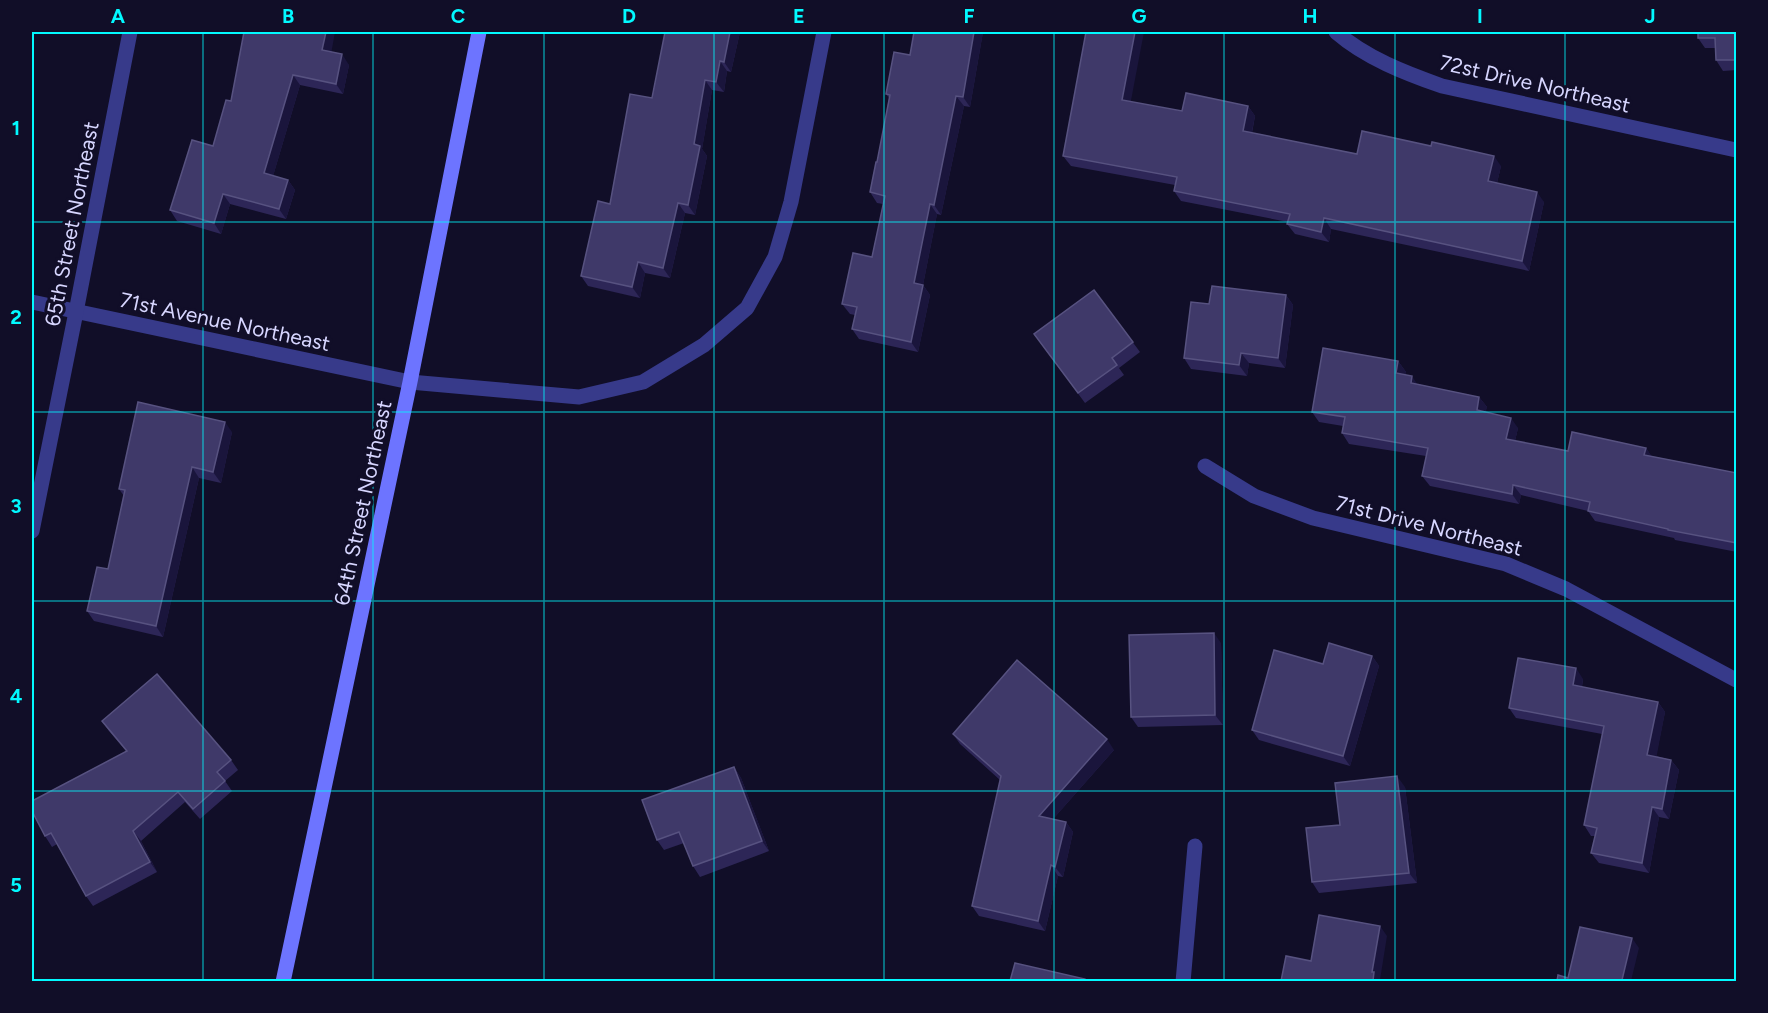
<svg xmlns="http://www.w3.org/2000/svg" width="1768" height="1013" font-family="Figtree,sans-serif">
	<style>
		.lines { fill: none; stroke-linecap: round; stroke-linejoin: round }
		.street { stroke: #373a8a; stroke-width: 15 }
		.secondary { stroke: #6d74ff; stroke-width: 15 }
		.wall { fill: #2d2657 }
		.shaded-wall { fill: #1a153c }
		.building { fill: #3f3969; stroke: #575280; stroke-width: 1.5 }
		.grid { fill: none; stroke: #02f9ff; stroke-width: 1.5; stroke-opacity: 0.55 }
		.labels { text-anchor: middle; stroke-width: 6; stroke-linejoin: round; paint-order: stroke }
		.street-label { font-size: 21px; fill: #d7d6ff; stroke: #110e28 }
		.neatline { fill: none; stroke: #02f9ff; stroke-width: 2 }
		.grid-label { font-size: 20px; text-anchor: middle; font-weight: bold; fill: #02f9ff }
	</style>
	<rect width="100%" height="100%" fill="#110e28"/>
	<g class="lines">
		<!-- street -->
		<g class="street">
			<path d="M 1336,32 C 1366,58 1405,73 1442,86 L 1736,150"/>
			<path d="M 32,302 L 410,382 L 579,397 L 643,382 L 704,345 L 747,308 L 775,257 L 791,202 L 824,32"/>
			<path d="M 1205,466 L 1254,496 L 1313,518 L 1506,564 L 1566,589 L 1736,680"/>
			<path d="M 32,531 L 76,312 L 130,32"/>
			<path d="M 1183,982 L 1195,846"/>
		</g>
		<!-- secondary -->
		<path class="secondary" d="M 283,982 L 410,382 L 479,32"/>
	</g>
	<!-- wall -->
	<g class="wall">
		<path d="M 740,32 L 731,72 L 727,71 L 724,92 L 712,90 L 702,149 L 707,156 L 695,215 L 685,213 L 670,278 L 645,273 L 640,298 L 588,286 L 581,276 L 652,98 Z"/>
		<path d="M 914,32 L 983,32 L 970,107 L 964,106 L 941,215 L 937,214 L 923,285 L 930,295 L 918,352 L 859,339 L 852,329 L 855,315 L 850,314 L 842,304 L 872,257 L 883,204 L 877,203 L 870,192 L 877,162 L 889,98 L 886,94 L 910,55 Z"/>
		<path d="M 1737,32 L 1737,70 L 1723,71 L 1716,60 L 1715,48 L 1705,48 L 1698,38 Z"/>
		<path d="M 331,52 L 349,65 L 343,94 L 300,85 L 273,176 L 288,180 L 295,190 L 286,219 L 230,204 L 221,234 L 177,221 L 170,210 L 213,146 L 231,101 Z"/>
		<path d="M 1131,102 L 1182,111 L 1248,106 L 1255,116 L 1252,133 L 1357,154 L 1501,166 L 1497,183 L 1544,202 L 1529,271 L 1331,229 L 1329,242 L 1295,234 L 1287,224 L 1288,222 L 1181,201 L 1174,191 L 1175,185 L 1071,166 L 1063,156 Z"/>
		<path d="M 1094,290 L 1140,352 L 1119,368 L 1124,375 L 1085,403 L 1034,334 Z"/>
		<path d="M 1286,295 L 1293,305 L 1285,368 L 1249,363 L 1247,376 L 1191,369 L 1184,358 L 1209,304 Z"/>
		<path d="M 1398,361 L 1406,372 L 1405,375 L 1417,384 L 1479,397 L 1487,407 L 1485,412 L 1518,428 L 1515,441 L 1568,451 L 1646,448 L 1651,456 L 1737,473 L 1737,552 L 1675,540 L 1674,538 L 1595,521 L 1588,511 L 1521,495 L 1519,504 L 1430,486 L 1422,476 L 1426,456 L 1349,444 L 1342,433 L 1343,426 L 1319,422 L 1312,412 Z"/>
		<path d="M 232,432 L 221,483 L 199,478 L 163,637 L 94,621 L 87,611 L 108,569 L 124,496 L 119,489 Z"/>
		<path d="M 1221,643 L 1223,725 L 1138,727 L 1131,717 Z"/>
		<path d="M 1372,656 L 1379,666 L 1350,766 L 1259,740 L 1252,730 L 1323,664 Z"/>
		<path d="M 1583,679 L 1582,687 L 1658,702 L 1665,712 L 1656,756 L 1671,760 L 1679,770 L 1669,819 L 1659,817 L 1649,873 L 1599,863 L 1591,853 L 1595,836 L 1591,836 L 1584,825 L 1602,734 L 1516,718 L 1509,708 Z"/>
		<path d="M 102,721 L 231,760 L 238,770 L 225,781 L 232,791 L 200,819 L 185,802 L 141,841 L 157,872 L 93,906 L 86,896 L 57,844 L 52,847 L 45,836 L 126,751 L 109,731 Z"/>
		<path d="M 953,734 L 1114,750 L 1053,819 L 1066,822 L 1073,832 L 1063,877 L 1058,876 L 1045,931 L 979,916 L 972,906 L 1000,780 L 960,744 Z"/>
		<path d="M 734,767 L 741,778 L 769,851 L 700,877 L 693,866 L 684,843 L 664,850 L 657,840 Z"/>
		<path d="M 1405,787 L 1417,883 L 1319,893 L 1312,882 L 1340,825 Z"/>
	</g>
	<!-- shaded-wall -->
	<g class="shaded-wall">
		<path d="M 326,32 L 335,32 L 330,60 L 322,50 Z"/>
		<path d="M 730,32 L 740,32 L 731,72 L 724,62 Z"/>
		<path d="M 974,32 L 983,32 L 970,107 L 963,97 Z"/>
		<path d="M 1135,32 L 1144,32 L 1129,111 L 1122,100 Z"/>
		<path d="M 342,54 L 349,65 L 343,94 L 336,84 Z"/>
		<path d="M 720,61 L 727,71 L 724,92 L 716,82 Z"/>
		<path d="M 293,75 L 300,85 L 271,183 L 264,173 Z"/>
		<path d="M 705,80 L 712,90 L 702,149 L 707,156 L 695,215 L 688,205 L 694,144 Z"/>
		<path d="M 956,96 L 964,106 L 941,215 L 934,205 Z"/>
		<path d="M 1248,106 L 1255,116 L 1250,141 L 1243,131 Z"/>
		<path d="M 1494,156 L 1501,166 L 1495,192 L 1488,181 Z"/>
		<path d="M 288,180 L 295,190 L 286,219 L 279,209 Z"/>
		<path d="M 1537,192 L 1544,202 L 1529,271 L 1522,261 Z"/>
		<path d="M 223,194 L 230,204 L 221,234 L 214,223 Z"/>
		<path d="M 678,203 L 685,213 L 670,278 L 663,268 Z"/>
		<path d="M 930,204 L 937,214 L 923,285 L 930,295 L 918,352 L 911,342 L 914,283 Z"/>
		<path d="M 1324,218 L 1331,229 L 1329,242 L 1321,232 Z"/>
		<path d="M 638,262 L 645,273 L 640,298 L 632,287 Z"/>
		<path d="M 1286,295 L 1293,305 L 1285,368 L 1278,358 Z"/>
		<path d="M 1241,353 L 1249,363 L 1247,376 L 1239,365 Z"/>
		<path d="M 1398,361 L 1406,372 L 1404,384 L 1396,373 Z"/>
		<path d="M 1412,376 L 1419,387 L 1411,383 Z"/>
		<path d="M 1479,397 L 1487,407 L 1484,421 L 1477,410 Z"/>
		<path d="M 1511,418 L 1518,428 L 1513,450 L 1506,439 Z"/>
		<path d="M 225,422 L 232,432 L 221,483 L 213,472 Z"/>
		<path d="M 1646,448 L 1653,458 L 1644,455 Z"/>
		<path d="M 192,467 L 199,478 L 163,637 L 156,626 Z"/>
		<path d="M 1513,485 L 1521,495 L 1519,504 L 1512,494 Z"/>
		<path d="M 1214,633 L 1221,643 L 1223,725 L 1215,715 Z"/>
		<path d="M 1372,656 L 1379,666 L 1350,766 L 1343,756 Z"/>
		<path d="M 1576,668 L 1583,679 L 1580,695 L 1573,685 Z"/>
		<path d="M 1658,702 L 1665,712 L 1655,765 L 1647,755 Z"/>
		<path d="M 1107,739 L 1114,750 L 1047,826 L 1039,816 Z"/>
		<path d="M 1671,760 L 1679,770 L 1669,819 L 1662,809 Z"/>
		<path d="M 734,767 L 741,778 L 769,851 L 762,841 Z"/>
		<path d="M 1397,776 L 1405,787 L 1417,883 L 1409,873 Z"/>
		<path d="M 1652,807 L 1659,817 L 1649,873 L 1642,863 Z"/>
		<path d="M 1066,822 L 1073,832 L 1063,877 L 1055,867 Z"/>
		<path d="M 133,831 L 141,841 L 157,872 L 150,862 Z"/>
		<path d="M 1051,865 L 1058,876 L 1045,931 L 1038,921 Z"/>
		<path d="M 1380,926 L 1387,936 L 1380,980 L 1381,981 L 1373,981 L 1372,972 Z"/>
		<path d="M 1632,938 L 1639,948 L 1631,981 L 1623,981 L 1622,980 Z"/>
	</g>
	<!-- building -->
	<g class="building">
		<path d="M 244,32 L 326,32 L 322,50 L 342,54 L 336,84 L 293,75 L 264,173 L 288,180 L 279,209 L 223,194 L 214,223 L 170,210 L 192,140 L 213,146 L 226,100 L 231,101 Z"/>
		<path d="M 665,32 L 730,32 L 724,62 L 720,61 L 716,82 L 705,80 L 694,144 L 700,146 L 688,205 L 678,203 L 663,268 L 638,262 L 632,287 L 581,276 L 598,201 L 610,204 L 630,94 L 652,98 Z"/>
		<path d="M 914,32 L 974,32 L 963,97 L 956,96 L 934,205 L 930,204 L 914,283 L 923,285 L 911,342 L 852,329 L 857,307 L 842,304 L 853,253 L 872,257 L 885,196 L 870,192 L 876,162 L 877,162 L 890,95 L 886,94 L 894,52 L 910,55 Z"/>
		<path d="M 1086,32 L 1135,32 L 1122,100 L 1182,111 L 1186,93 L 1248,106 L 1243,131 L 1357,154 L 1362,131 L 1431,146 L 1432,142 L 1494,156 L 1488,181 L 1537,192 L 1522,261 L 1324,218 L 1321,232 L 1287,224 L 1290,214 L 1174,191 L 1177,177 L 1063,156 Z"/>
		<path d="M 1698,32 L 1737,32 L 1737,60 L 1716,60 L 1715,38 L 1698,38 Z"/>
		<path d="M 1212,286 L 1286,295 L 1278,358 L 1241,353 L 1239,365 L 1184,358 L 1191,302 L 1209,304 Z"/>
		<path d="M 1094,290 L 1133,342 L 1112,358 L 1117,365 L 1078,393 L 1034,334 Z"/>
		<path d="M 1323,348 L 1398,361 L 1396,373 L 1412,376 L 1411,383 L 1479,397 L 1477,410 L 1511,418 L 1506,439 L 1568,451 L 1572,432 L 1646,448 L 1644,455 L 1737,473 L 1737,543 L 1668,530 L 1668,529 L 1588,511 L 1590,502 L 1513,485 L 1512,494 L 1422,476 L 1428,448 L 1342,433 L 1345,417 L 1312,412 Z"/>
		<path d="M 138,402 L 225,422 L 213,472 L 192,467 L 156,626 L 87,611 L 97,567 L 108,569 L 125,490 L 119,489 Z"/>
		<path d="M 1214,633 L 1215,715 L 1131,717 L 1129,635 Z"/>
		<path d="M 1329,643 L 1372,656 L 1343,756 L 1252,730 L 1274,650 L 1323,664 Z"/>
		<path d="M 1518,658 L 1576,668 L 1573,685 L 1658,702 L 1647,755 L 1671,760 L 1662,809 L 1652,807 L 1642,863 L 1591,853 L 1597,828 L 1584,825 L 1604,726 L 1509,708 Z"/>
		<path d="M 1017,660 L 1107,739 L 1039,816 L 1066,822 L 1055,867 L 1051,865 L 1038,921 L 972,906 L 1001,776 L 953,734 Z"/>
		<path d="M 157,674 L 231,760 L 217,772 L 225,781 L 193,809 L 178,792 L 133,831 L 150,862 L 86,896 L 51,833 L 45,836 L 32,811 L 32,801 L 127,751 L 102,721 Z"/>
		<path d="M 734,767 L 762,841 L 693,866 L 679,832 L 657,840 L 642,800 Z"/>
		<path d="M 1397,776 L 1409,873 L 1312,882 L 1306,828 L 1340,825 L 1335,783 Z"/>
		<path d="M 1319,915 L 1380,926 L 1372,972 L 1374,972 L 1373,981 L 1281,981 L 1286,956 L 1311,961 Z"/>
		<path d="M 1580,927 L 1632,938 L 1622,980 L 1628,981 L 1557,981 L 1558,975 L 1568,978 Z"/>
		<path d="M 1015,963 L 1085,979 L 1085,981 L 1010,981 Z"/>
	</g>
	<!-- grid -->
	<path class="grid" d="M 203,32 L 203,982M 373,32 L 373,982M 544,32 L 544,982M 714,32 L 714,982M 884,32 L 884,982M 1054,32 L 1054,982M 1224,32 L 1224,982M 1395,32 L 1395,982M 1565,32 L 1565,982M 32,222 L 1736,222M 32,412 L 1736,412M 32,601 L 1736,601M 32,791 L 1736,791"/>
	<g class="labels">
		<!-- street labels -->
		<g class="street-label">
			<text transform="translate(1535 84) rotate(13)" y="7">72st Drive Northeast</text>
			<text transform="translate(72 224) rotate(-79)" y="7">65th Street Northeast</text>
			<text transform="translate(225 322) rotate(12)" y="7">71st Avenue Northeast</text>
			<text transform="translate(363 503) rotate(-78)" y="7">64th Street Northeast</text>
			<text transform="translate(1429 526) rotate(14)" y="7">71st Drive Northeast</text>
		</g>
	</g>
	<!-- border -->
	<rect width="1768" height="1013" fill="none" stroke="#110e28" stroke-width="66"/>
	<rect x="33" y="33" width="1702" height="947" class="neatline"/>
	<g class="grid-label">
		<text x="118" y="23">A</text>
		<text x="288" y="23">B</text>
		<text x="458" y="23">C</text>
		<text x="629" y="23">D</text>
		<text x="799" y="23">E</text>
		<text x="969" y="23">F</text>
		<text x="1139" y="23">G</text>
		<text x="1310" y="23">H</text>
		<text x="1480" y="23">I</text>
		<text x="1650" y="23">J</text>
		<text x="16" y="135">1</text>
		<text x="16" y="324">2</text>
		<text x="16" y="513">3</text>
		<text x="16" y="703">4</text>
		<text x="16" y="892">5</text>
	</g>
</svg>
